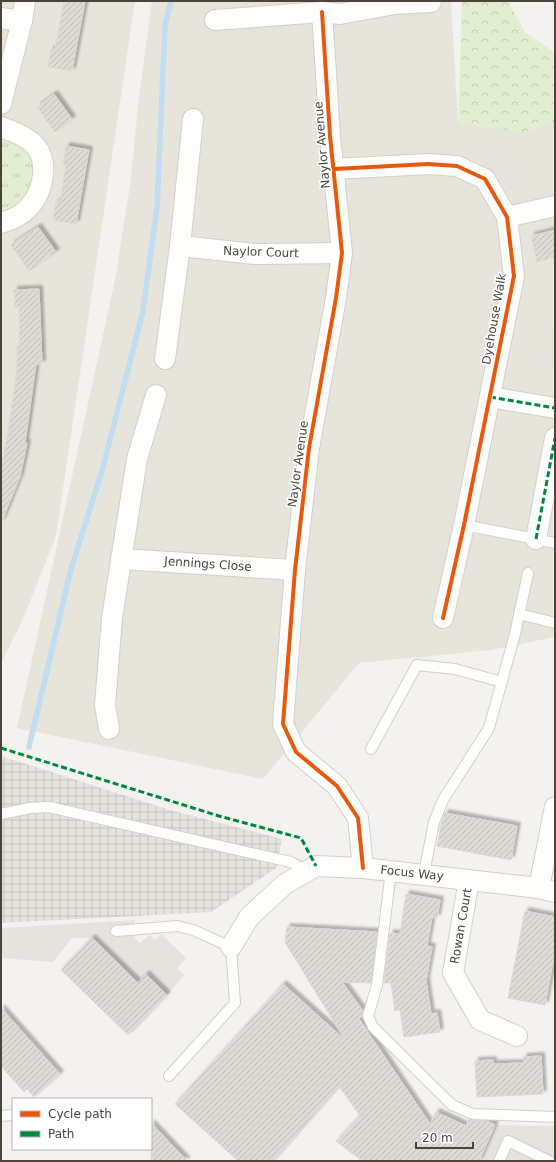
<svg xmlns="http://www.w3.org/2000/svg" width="556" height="1162" font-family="'DejaVu Sans',sans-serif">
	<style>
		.residential { fill: #e7e4dc }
		.industrial { fill: url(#industrial-grid) }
		.grass { fill: url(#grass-tufts) }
		.forest { fill: url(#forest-crowns) }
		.parking { fill: #e6e3df }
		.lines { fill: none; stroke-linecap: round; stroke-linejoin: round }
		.stream { stroke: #c0ddf1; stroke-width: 5.5 }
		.building { fill: url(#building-hatch); stroke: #dcd9d4; filter: url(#shadow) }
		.lane-casing { stroke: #d2d0cb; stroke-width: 12 }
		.street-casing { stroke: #d2d0cb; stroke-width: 22 }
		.lane { stroke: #fdfdfc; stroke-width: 10 }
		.street { stroke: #fdfdfc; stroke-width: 20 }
		.quiet { stroke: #00873e; stroke-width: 3; stroke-dasharray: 6 3; stroke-linecap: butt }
		.cycleway-casing { stroke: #fff; stroke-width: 6 }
		.cycleway { stroke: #e8590c; stroke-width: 4 }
		.labels { text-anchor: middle; stroke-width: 3; stroke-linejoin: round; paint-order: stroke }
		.street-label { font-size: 12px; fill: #4b4439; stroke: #fff }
	</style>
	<defs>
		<pattern id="industrial-grid" width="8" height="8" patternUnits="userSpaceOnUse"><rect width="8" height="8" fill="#e6e2de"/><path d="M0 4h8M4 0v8" fill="none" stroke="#c7c3bf"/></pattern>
		<pattern id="grass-tufts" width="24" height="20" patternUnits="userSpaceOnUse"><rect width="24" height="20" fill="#e1eecf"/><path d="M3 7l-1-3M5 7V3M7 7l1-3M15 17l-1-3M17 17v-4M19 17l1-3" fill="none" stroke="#c3cdb2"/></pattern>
		<pattern id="forest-crowns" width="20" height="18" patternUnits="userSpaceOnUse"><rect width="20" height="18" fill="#e1eecf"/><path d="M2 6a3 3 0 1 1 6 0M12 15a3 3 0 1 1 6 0" fill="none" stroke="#c3cdb2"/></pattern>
		<pattern id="building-hatch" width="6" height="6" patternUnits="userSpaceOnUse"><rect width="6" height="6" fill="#dedbd6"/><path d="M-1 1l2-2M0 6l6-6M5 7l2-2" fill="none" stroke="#c0bdb8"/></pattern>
		<filter id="shadow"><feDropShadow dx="3.5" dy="-3.5" stdDeviation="1" flood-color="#0004"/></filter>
	</defs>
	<rect width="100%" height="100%" fill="#f4f2ee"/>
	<!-- residential -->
	<g class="residential">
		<path d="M 1,1 L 135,1 L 56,536 L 23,619 L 1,663 Z"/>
		<path d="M 152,1 L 451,1 L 458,124 L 523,132 L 555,121 L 555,637 L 491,650 L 359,663 L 263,779 L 17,728 L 115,280 L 130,185 L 139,97 Z"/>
	</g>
	<!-- industrial -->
	<path class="industrial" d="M 1,756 L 170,810 L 282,839 L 276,868 L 211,912 L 1,923 Z"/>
	<!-- grass -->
	<path class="grass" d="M 2,138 L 13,140 L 29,152 L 34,160 L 35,180 L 20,206 L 4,212 L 1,212 Z"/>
	<!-- forest -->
	<path class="forest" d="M 462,1 L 508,1 L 525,32 L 555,53 L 555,121 L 523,132 L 458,124 Z"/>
	<!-- parking -->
	<g class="parking">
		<path d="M 493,145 L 511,161 L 526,182 L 511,191 L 482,159 Z"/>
		<path d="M 555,323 L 555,371 L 541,374 L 539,360 L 549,338 L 545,325 Z"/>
		<path d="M 135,920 L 135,939 L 140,943 L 150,935 L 155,940 L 161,934 L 186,958 L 177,968 L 184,975 L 167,995 L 146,974 L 138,983 L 92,938 L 72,938 L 53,962 L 1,958 L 1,928 Z"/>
		<path d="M 495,1125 L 555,1126 L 555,1161 L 479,1161 Z"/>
	</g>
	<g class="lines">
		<!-- stream -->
		<path class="stream" d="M 29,747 L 71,569 L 102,471 L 143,311 L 157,208 L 165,26 L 171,1"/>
	</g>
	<!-- building -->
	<g class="building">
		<path d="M 64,1 L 85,1 L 72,71 L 48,67 L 51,49 L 55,50 Z"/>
		<path d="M 54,94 L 72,119 L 55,132 L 37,107 Z"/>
		<path d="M 66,146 L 89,150 L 76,224 L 53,220 L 56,202 L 60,202 L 66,165 L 63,164 Z"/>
		<path d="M 38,227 L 56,252 L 29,271 L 11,245 Z"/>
		<path d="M 555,230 L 555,257 L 537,262 L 531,236 Z"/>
		<path d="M 39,289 L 42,364 L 36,364 L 25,443 L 27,443 L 20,477 L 1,523 L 1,468 L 8,433 L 17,369 L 17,346 L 20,346 L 19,307 L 15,307 L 14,290 Z"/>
		<path d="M 445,813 L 517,826 L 511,860 L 437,846 L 442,820 Z"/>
		<path d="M 406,894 L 440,900 L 437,918 L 432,917 L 427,946 L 432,947 L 426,981 L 431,1014 L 437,1013 L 440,1032 L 404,1037 L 400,1010 L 395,1011 L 391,983 L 384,983 L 390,933 L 400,934 Z"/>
		<path d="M 525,911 L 555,917 L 555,950 L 545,1005 L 508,998 Z"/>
		<path d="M 287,927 L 377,932 L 371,983 L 342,982 L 363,1011 L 362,1016 L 359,1019 L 430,1124 L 436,1112 L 466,1126 L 469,1119 L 478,1121 L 487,1121 L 495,1125 L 479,1161 L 362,1161 L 336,1141 L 360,1116 L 339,1086 L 273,1161 L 238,1161 L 175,1104 L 283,984 L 345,1040 L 285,942 Z"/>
		<path d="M 92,938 L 138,983 L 146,974 L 167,995 L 128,1035 L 61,970 Z"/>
		<path d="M 1,1008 L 60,1074 L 34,1097 L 27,1089 L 24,1092 L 1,1066 Z"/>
		<path d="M 541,1056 L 543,1094 L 477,1097 L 475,1061 L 493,1060 L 493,1064 L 524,1063 L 523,1057 Z"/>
		<path d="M 151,1123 L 187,1161 L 151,1161 Z"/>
	</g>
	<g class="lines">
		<defs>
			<g id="lane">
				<path d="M 464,525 L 555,543"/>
				<path d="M 519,614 L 555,623"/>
				<path d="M 371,749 L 417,665 L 455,669 L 502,682"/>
				<path d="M 1,814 L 30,808 L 49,807 L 291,862 L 307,871"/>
				<path d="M 391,871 L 377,985 L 368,1016 L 373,1027 L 452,1105 L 473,1114 L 555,1117"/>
				<path d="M 424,874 L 434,822 L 443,800 L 489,728 L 515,634 L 528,573"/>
				<path d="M 116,931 L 178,926 L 193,930 L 231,947 L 235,1003 L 169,1076"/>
				<path d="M 1,1116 L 13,1115"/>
				<path d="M 499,1161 L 508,1141 L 549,1161"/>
			</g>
			<g id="street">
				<path d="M 322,12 L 330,136 L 342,253 L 336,298 L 309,448 L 295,570 L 283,724 L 296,752 L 337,786 L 358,818 L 363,868"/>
				<path d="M 1,18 L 22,21"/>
				<path d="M 215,20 L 322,12 L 340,14 L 395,4 L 431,2"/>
				<path d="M 1,104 L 22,21 L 25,1"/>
				<path d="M 1,127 C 14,132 32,138 39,151 C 48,169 42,194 28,208 C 21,216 11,220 1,223"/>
				<path d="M 334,169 L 428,164 L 457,166 L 485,179 L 507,217 L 514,276 L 464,525 L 443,618"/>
				<path d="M 507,217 L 555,206"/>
				<path d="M 180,246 L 255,254 L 342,253"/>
				<path d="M 165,359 L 180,246 L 193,119"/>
				<path d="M 490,397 L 555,408"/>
				<path d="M 536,539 L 555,438"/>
				<path d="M 121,559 L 295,570"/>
				<path d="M 109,729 L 105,705 L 112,618 L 137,459 L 156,395"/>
				<path d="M 469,880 L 453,973 L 480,1020 L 517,1036"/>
				<path d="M 539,888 L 555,807"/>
				<path d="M 231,947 L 250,916 L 285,884 L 316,866 L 363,868 L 539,888 L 555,892"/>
			</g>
		</defs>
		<!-- lane casing -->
		<use href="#lane" class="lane-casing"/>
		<!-- street casing -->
		<use href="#street" class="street-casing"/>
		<!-- lane -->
		<use href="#lane" class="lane"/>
		<!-- street -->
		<use href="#street" class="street"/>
		<!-- quiet -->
		<g class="quiet">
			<path d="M 490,397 L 555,408"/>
			<path d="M 536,539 L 555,438"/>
			<path d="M 1,748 L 219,816 L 301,838 L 316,866"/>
		</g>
		<defs>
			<g id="cycleway">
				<path d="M 322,12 L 330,136 L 342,253 L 336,298 L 309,448 L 295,570 L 283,724 L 296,752 L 337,786 L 358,818 L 363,868"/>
				<path d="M 334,169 L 428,164 L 457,166 L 485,179 L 507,217 L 514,276 L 464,525 L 443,618"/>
			</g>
		</defs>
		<!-- cycleway casing -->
		<use href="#cycleway" class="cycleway-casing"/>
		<!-- cycleway -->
		<use href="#cycleway" class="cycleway"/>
	</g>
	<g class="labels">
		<!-- street labels -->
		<g class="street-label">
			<text transform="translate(322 145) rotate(-95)" y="4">Naylor Avenue</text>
			<text transform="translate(261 252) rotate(2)" y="4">Naylor Court</text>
			<text transform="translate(494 319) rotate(-80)" y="4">Dyehouse Walk</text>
			<text transform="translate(298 464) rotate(-82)" y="4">Naylor Avenue</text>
			<text transform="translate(208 564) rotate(4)" y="4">Jennings Close</text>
			<text transform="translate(412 873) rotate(6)" y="4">Focus Way</text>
			<text transform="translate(461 926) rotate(-80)" y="4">Rowan Court</text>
		</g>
	</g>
	<!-- border -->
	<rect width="556" height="1162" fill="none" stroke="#4b4439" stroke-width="4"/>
	<!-- legend -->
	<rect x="12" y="1098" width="140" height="52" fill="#ffffff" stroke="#b7b4b0"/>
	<rect x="20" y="1111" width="20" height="6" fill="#e8590c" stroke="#b7b4b0"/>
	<text x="48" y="1118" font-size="12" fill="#4b4439">Cycle path</text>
	<rect x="20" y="1131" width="20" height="6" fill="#00873e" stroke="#b7b4b0"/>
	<text x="48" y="1138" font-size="12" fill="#4b4439">Path</text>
	<!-- scale -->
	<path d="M416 1142v6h57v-6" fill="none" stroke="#4b4439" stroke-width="2"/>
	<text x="422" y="1142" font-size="12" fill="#4b4439" stroke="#ffffff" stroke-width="3" paint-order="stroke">20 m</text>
</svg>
